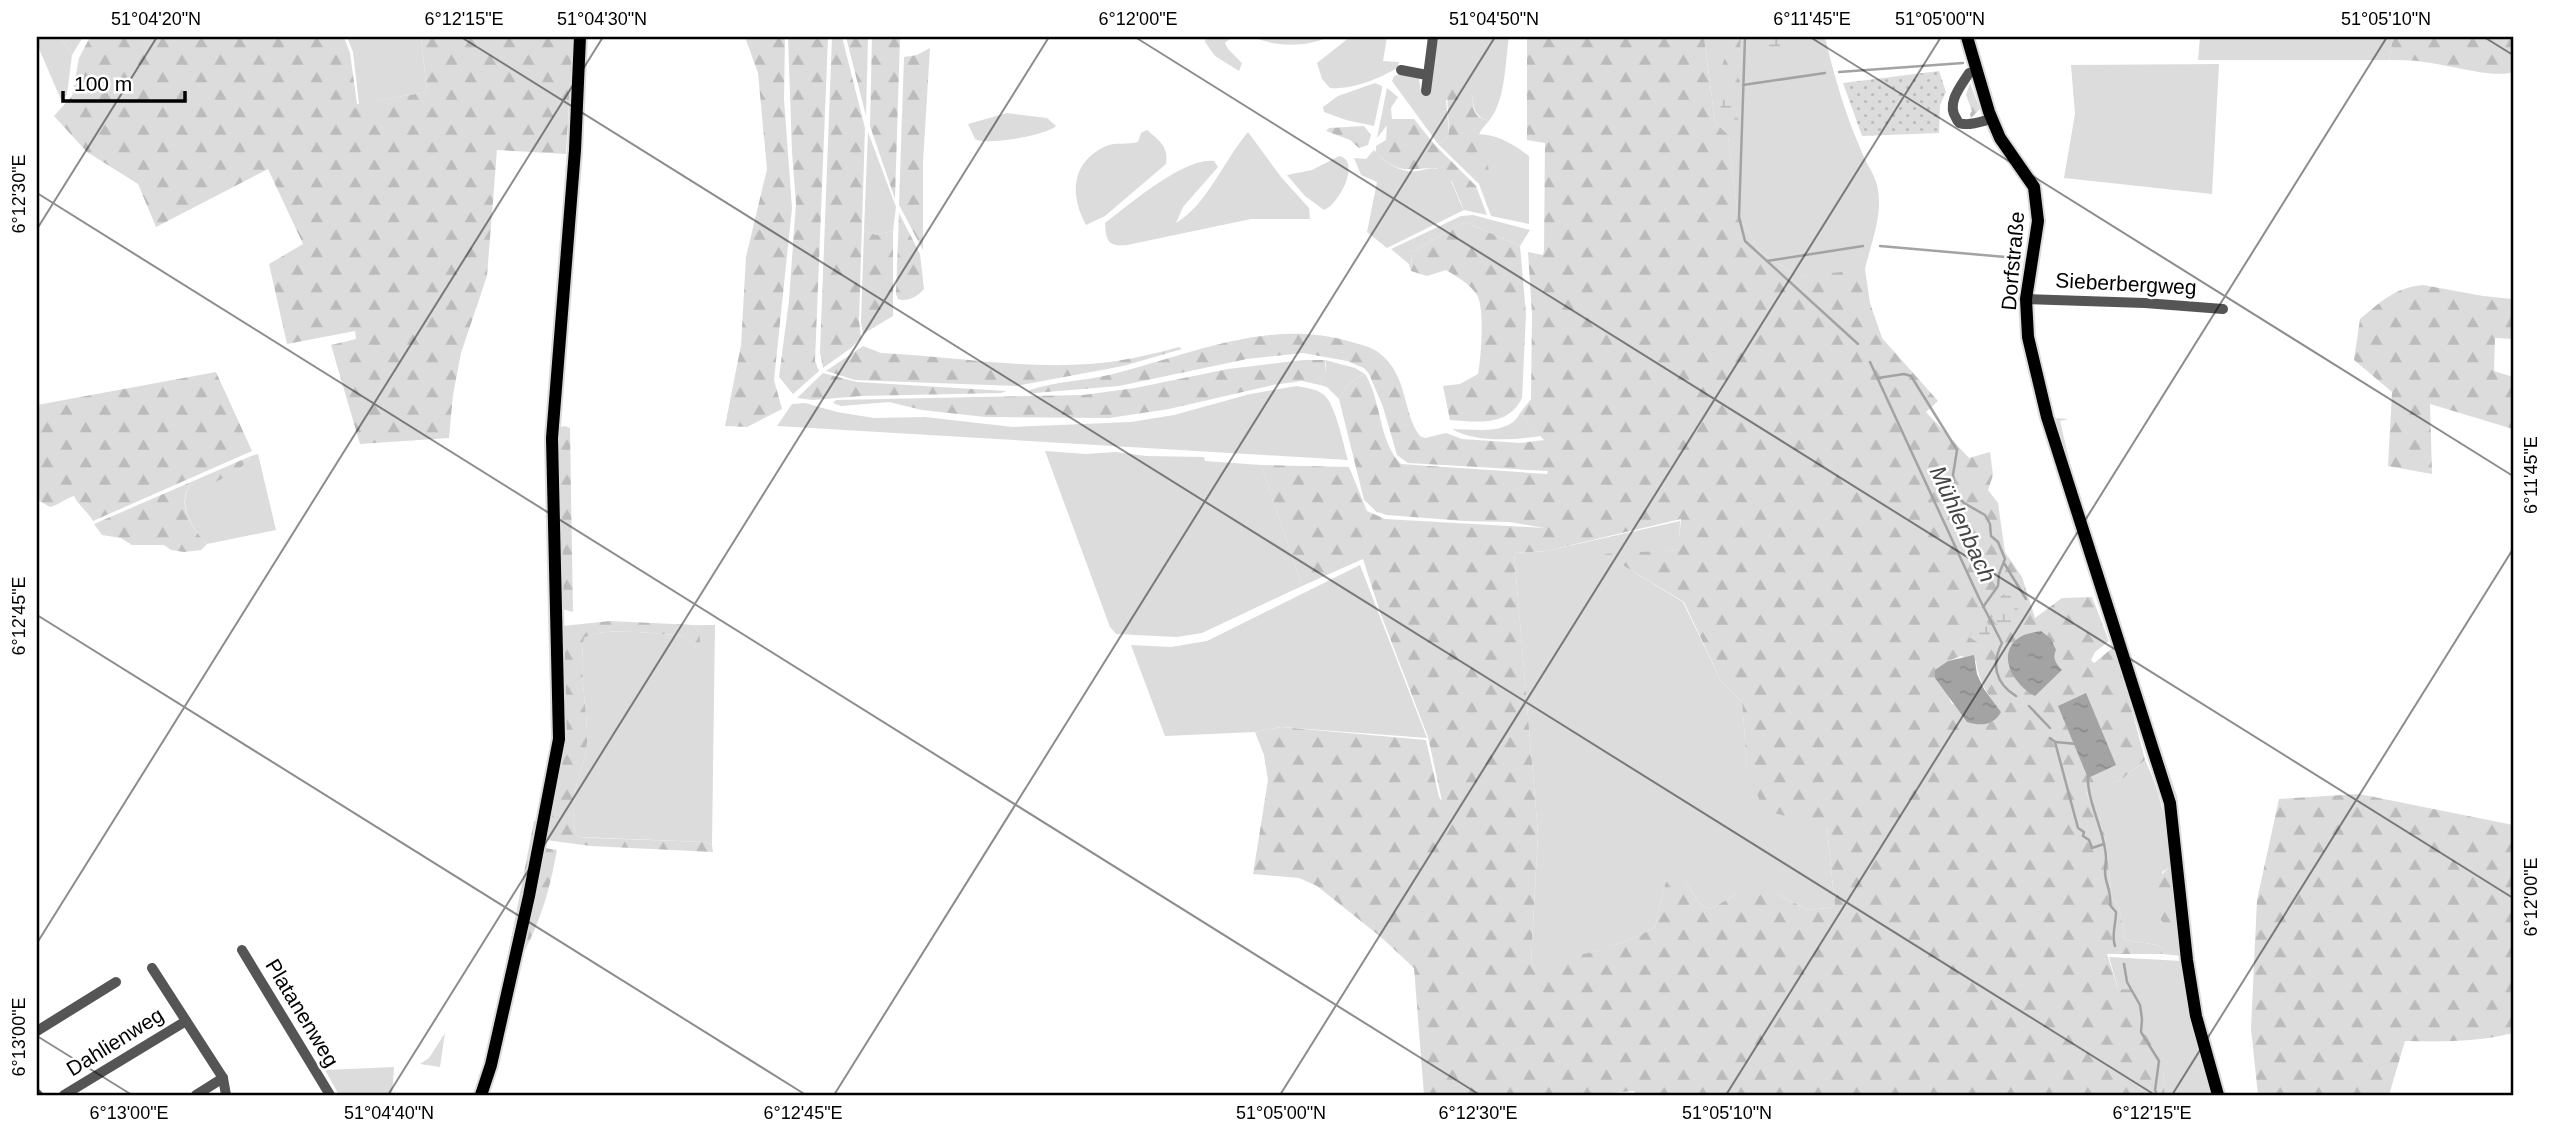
<svg xmlns="http://www.w3.org/2000/svg" width="2550" height="1132" font-family="Arial,sans-serif">
	<style>
		.grass { fill: #dcdcdc }
		.forest { fill: url(#forest-firs); fill-rule: evenodd }
		.wetland { fill: url(#wetland-marsh) }
		.park { fill: url(#park-dots) }
		.water { fill: url(#water-ripples) }
		.lines { fill: none; stroke-linecap: round; stroke-linejoin: round }
		.stream { stroke: #a3a3a3; stroke-width: 2.5 }
		.major-casing { stroke: #dbdbdb; stroke-width: 16 }
		.minor { stroke: #555; stroke-width: 10 }
		.major { stroke: #000; stroke-width: 12 }
		.ticks { fill: none; stroke: #000; stroke-width: 2; stroke-opacity: 0.45 }
		.labels { text-anchor: middle; stroke-width: 5; stroke-linejoin: round; paint-order: stroke }
		.street-label { font-size: 21px; fill: #000; stroke: #fff }
		.water-label { font-size: 23px; font-style: italic; fill: #444; stroke: #fff }
		.neatline { fill: none; stroke: #000; stroke-width: 2.5 }
		.ticks-label { font-size: 18px; text-anchor: middle; fill: #000 }
	</style>
	<defs>
		<pattern id="forest-firs" width="22" height="20" patternUnits="userSpaceOnUse" patternTransform="scale(1.75)"><rect width="22" height="20" fill="#dcdcdc"/><path d="M5 1l3.5 6h-7zM16 11l3.5 6h-7z" fill="#bbb"/></pattern>
		<pattern id="wetland-marsh" width="20" height="14" patternUnits="userSpaceOnUse" patternTransform="scale(1.75)"><rect width="20" height="14" fill="#dcdcdc"/><path d="M1 5h8M5 5V1M11 12h8M15 12V8" fill="none" stroke="#bbb"/></pattern>
		<pattern id="park-dots" width="8" height="8" patternUnits="userSpaceOnUse" patternTransform="scale(1.75)"><rect width="8" height="8" fill="#dcdcdc"/><path d="M2 2h.1M6 6h.1" fill="none" stroke="#bbb" stroke-width="1.8" stroke-linecap="round"/></pattern>
		<pattern id="water-ripples" width="26" height="14" patternUnits="userSpaceOnUse" patternTransform="scale(1.75)"><rect width="26" height="14" fill="#a3a3a3"/><path d="M2 4q2-2 4 0t4 0M15 11q2-2 4 0t4 0" fill="none" stroke="#8b8b8b"/></pattern>
	</defs>
	<rect width="100%" height="100%" fill="#fff"/>
	<!-- grass -->
	<g class="grass">
		<path d="M 37,37 L 60,37 L 72,55 L 67,94 L 62,102 L 37,44 Z"/>
		<path d="M 347,37 L 421,37 L 427,92 L 359,104 L 353,52 Z"/>
		<path d="M 1206,37 L 1329,37 C 1313,44 1296,46 1279,44 C 1262,43 1240,28 1225,43 L 1228,49 L 1242,63 L 1239,71 L 1215,56 L 1205,42 Z"/>
		<path d="M 1350,37 L 1387,37 L 1383,61 L 1399,62 L 1397,68 C 1379,79 1351,90 1330,88 L 1322,79 L 1317,63 Z"/>
		<path d="M 1438,37 L 1509,37 C 1505,62 1506,100 1489,121 C 1474,116 1474,109 1472,95 L 1446,100 L 1449,133 L 1446,138 L 1438,144 L 1392,81 L 1394,76 L 1401,74 L 1419,78 L 1421,93 L 1429,93 Z"/>
		<path d="M 1704,37 L 1825,37 C 1834,75 1845,114 1861,150 C 1865,162 1874,173 1877,185 C 1884,214 1871,242 1865,269 L 1846,274 L 1799,277 L 1760,252 L 1738,215 L 1728,136 L 1715,122 Z"/>
		<path d="M 2200,37 L 2393,37 L 2389,60 L 2198,60 Z"/>
		<path d="M 2219,64 L 2212,194 L 2064,178 L 2075,114 L 2071,65 Z"/>
		<path d="M 1375,83 L 1382,86 L 1382,89 L 1374,126 L 1346,120 L 1324,112 L 1323,107 L 1338,96 Z"/>
		<path d="M 1387,88 L 1398,97 L 1391,108 L 1392,119 L 1377,138 Z"/>
		<path d="M 1007,113 L 1047,118 L 1056,126 C 1047,135 986,146 975,139 L 968,124 Z"/>
		<path d="M 1147,130 C 1159,140 1169,147 1166,164 L 1105,216 L 1086,225 C 1070,195 1070,163 1106,146 C 1117,142 1127,145 1138,142 L 1141,133 Z"/>
		<path d="M 868,132 L 896,207 L 893,231 L 876,235 L 864,231 Z"/>
		<path d="M 1248,132 L 1281,177 L 1309,208 L 1310,219 L 1251,219 L 1127,245 C 1108,247 1106,241 1105,223 C 1129,205 1184,157 1214,161 L 1218,167 L 1183,207 L 1176,223 C 1207,205 1224,160 1248,132 Z"/>
		<path d="M 1477,134 C 1496,134 1514,144 1529,156 L 1529,224 L 1491,216 L 1479,184 L 1488,171 C 1487,156 1476,151 1477,134 Z"/>
		<path d="M 1374,150 C 1383,161 1401,174 1417,171 C 1427,170 1434,165 1443,172 C 1455,182 1456,197 1464,210 L 1387,248 L 1367,232 L 1377,182 L 1361,175 L 1354,158 L 1366,159 Z"/>
		<path d="M 1339,156 C 1362,160 1339,205 1324,210 L 1305,196 L 1287,175 L 1312,170 Z"/>
		<path d="M 1473,215 L 1530,230 L 1520,246 L 1465,222 L 1412,252 L 1411,271 L 1409,264 L 1391,249 L 1461,216 Z"/>
		<path d="M 1325,360 L 1355,368 L 1365,374 C 1352,380 1345,387 1339,399 L 1327,387 L 1320,385 C 1325,379 1328,368 1325,360 Z"/>
		<path d="M 1297,386 C 1307,388 1317,389 1324,395 C 1336,405 1343,444 1348,460 L 777,426 L 792,404 L 805,403 L 837,412 L 874,418 L 925,417 L 1013,427 L 1131,422 L 1174,415 L 1250,394 Z"/>
		<path d="M 1520,413 L 1541,436 C 1514,440 1476,443 1452,429 C 1473,429 1509,436 1520,413 Z"/>
		<path d="M 2057,418 L 2068,419 L 2060,421 L 2083,519 L 2178,799 L 2174,797 L 2170,792 L 2122,642 L 2077,514 L 2068,470 L 2053,422 Z"/>
		<path d="M 1045,451 L 1086,454 L 1116,452 L 1146,456 L 1204,457 L 1205,461 L 1261,465 L 1302,586 L 1202,633 L 1177,637 L 1116,634 L 1110,627 Z"/>
		<path d="M 258,454 L 276,530 L 207,544 C 192,528 177,505 190,485 L 216,481 L 240,469 L 251,456 Z"/>
		<path d="M 1680,521 L 1679,550 L 1606,555 L 1683,602 L 1721,681 L 1742,702 L 1747,766 L 1827,827 L 1835,907 L 1808,910 L 1775,893 L 1738,893 L 1711,909 L 1701,906 L 1685,880 L 1665,884 L 1655,927 C 1614,951 1576,956 1531,964 L 1538,833 L 1514,553 L 1546,551 Z"/>
		<path d="M 1360,565 L 1427,738 L 1281,727 L 1255,732 L 1165,736 L 1131,645 L 1171,647 L 1207,641 Z"/>
		<path d="M 693,625 L 715,625 L 712,845 L 705,842 L 579,837 L 575,834 C 573,817 573,796 578,779 C 582,767 586,756 587,742 C 588,707 578,673 584,638 C 602,626 655,634 677,635 C 687,637 693,639 696,649 L 699,632 Z"/>
		<path d="M 2145,760 C 2162,795 2168,829 2170,867 L 2162,872 L 2178,929 L 2181,956 L 2162,954 L 2162,949 L 2158,945 L 2125,940 L 2119,906 L 2112,898 L 2105,835 L 2086,791 L 2121,780 Z"/>
		<path d="M 2109,957 L 2182,961 L 2213,1095 L 2165,1095 L 2163,1071 L 2118,989 Z"/>
		<path d="M 445,1033 L 440,1067 L 420,1064 L 429,1058 Z"/>
		<path d="M 394,1067 L 392,1095 L 339,1095 L 325,1070 Z"/>
	</g>
	<!-- forest -->
	<g class="forest">
		<path d="M 60,37 L 83,37 L 72,55 Z"/>
		<path d="M 90,37 L 344,37 L 350,53 L 357,104 L 427,92 L 421,37 L 573,37 L 566,154 L 497,150 L 487,276 L 461,353 L 453,395 L 449,438 L 360,444 L 331,345 L 356,339 L 355,331 L 287,344 L 269,264 L 303,244 L 268,169 L 156,227 L 138,184 L 87,152 L 54,116 L 72,96 L 79,58 Z"/>
		<path d="M 745,37 L 785,37 L 784,99 L 792,208 L 774,380 L 782,409 L 747,427 L 725,426 L 741,345 L 746,257 L 767,169 L 758,73 Z"/>
		<path d="M 788,37 L 828,37 L 815,361 L 819,371 L 793,394 L 779,377 L 789,300 L 796,203 L 792,152 Z"/>
		<path d="M 832,37 L 842,37 L 865,128 L 859,320 L 861,338 L 851,348 L 823,368 L 820,352 Z"/>
		<path d="M 846,37 L 868,37 L 866,116 Z"/>
		<path d="M 872,37 L 900,37 L 895,199 L 870,126 Z"/>
		<path d="M 1527,37 L 1704,37 L 1715,122 L 1728,135 L 1738,215 L 1760,252 L 1799,277 L 1865,269 L 1870,303 L 1882,338 L 1938,401 L 1926,412 L 1969,458 L 1990,452 L 1993,475 L 1988,490 L 1998,503 L 2005,552 L 2022,577 L 2035,618 L 2062,598 L 2092,597 L 2109,641 L 2095,652 L 2091,660 L 2094,663 L 2115,646 L 2145,760 L 2121,780 L 2086,792 L 2105,835 L 2112,898 L 2119,906 L 2125,940 L 2158,945 L 2162,949 L 2162,954 L 2107,954 L 2118,989 L 2135,990 L 2163,1071 L 2165,1095 L 1636,1095 L 1634,1091 L 1590,1095 L 1424,1095 L 1414,968 L 1382,938 L 1317,886 L 1299,878 L 1253,874 L 1268,780 L 1264,755 L 1255,732 L 1281,727 L 1426,740 L 1439,797 L 1442,801 L 1428,737 L 1380,612 L 1363,559 L 1302,586 L 1261,465 L 1349,467 L 1367,511 L 1385,519 L 1545,528 L 1509,522 L 1464,521 L 1387,515 L 1377,512 L 1364,500 L 1339,399 C 1345,387 1352,380 1365,374 C 1382,401 1378,441 1401,464 L 1547,474 L 1548,471 L 1408,463 L 1397,455 L 1383,407 L 1369,374 L 1364,368 L 1347,361 L 1303,353 L 1247,359 L 1119,386 L 1034,393 L 1029,392 L 1030,390 C 1056,381 1086,381 1113,374 C 1189,355 1269,318 1348,341 C 1358,344 1370,346 1378,352 C 1409,375 1402,413 1420,436 L 1425,438 L 1446,433 L 1462,439 L 1520,443 L 1544,440 L 1520,413 L 1531,399 L 1532,313 L 1528,252 L 1543,255 L 1544,250 L 1545,143 L 1527,140 ZM 1681,519 L 1678,550 L 1604,554 L 1684,602 L 1721,681 L 1742,702 L 1747,767 L 1763,810 L 1827,827 L 1835,907 L 1808,910 L 1775,893 L 1754,889 L 1738,893 L 1711,909 L 1701,906 L 1685,880 L 1676,872 L 1665,884 L 1655,927 C 1614,951 1576,956 1531,963 L 1538,833 L 1514,553 L 1546,551 ZM 2041,631 L 2055,662 L 2062,670 L 2042,689 L 2020,637 ZM 1961,656 L 1976,661 C 1978,682 1989,696 2001,712 L 1952,704 L 1936,670 L 1948,661 Z"/>
		<path d="M 1726,37 L 1741,37 L 1739,60 L 1732,69 L 1740,81 L 1737,89 L 1732,90 C 1719,78 1720,64 1729,50 L 1724,44 Z"/>
		<path d="M 2393,37 L 2513,37 L 2513,72 C 2495,79 2445,64 2424,62 C 2412,60 2401,60 2389,60 Z"/>
		<path d="M 930,48 L 923,162 L 923,250 L 899,205 L 904,57 L 917,55 Z"/>
		<path d="M 1970,83 L 1980,109 L 1971,118 L 1970,114 L 1972,111 L 1966,95 Z"/>
		<path d="M 1463,86 L 1470,89 C 1476,105 1468,115 1489,121 C 1466,144 1486,146 1489,171 L 1479,184 L 1438,144 L 1446,138 L 1449,133 L 1447,92 L 1450,88 Z"/>
		<path d="M 1392,119 L 1414,119 L 1434,144 L 1476,186 L 1487,215 L 1464,210 L 1452,182 L 1436,168 C 1406,168 1402,176 1376,153 L 1376,146 L 1386,140 L 1387,122 Z"/>
		<path d="M 1364,126 L 1371,135 L 1368,145 L 1359,148 L 1350,140 L 1326,131 L 1329,128 Z"/>
		<path d="M 899,213 L 920,254 L 924,289 C 917,297 908,302 898,299 L 896,294 Z"/>
		<path d="M 1465,222 L 1520,246 L 1526,314 L 1522,398 C 1508,427 1477,422 1450,420 L 1443,386 L 1460,384 L 1478,374 C 1481,358 1485,309 1477,295 C 1470,284 1456,276 1446,270 L 1427,276 L 1411,271 L 1412,252 Z"/>
		<path d="M 864,231 L 876,235 L 893,231 L 893,316 L 863,334 L 861,322 Z"/>
		<path d="M 2423,285 L 2483,296 L 2513,299 L 2513,339 L 2495,338 L 2494,371 L 2513,377 L 2513,429 L 2430,404 L 2432,474 L 2388,466 L 2392,392 L 2354,360 L 2360,319 C 2382,301 2394,288 2423,285 Z"/>
		<path d="M 863,346 L 881,353 C 950,356 1020,369 1089,364 C 1120,362 1150,355 1179,347 L 1182,349 L 1123,366 L 1016,386 L 855,380 L 826,371 Z"/>
		<path d="M 1303,360 L 1325,360 L 1326,376 L 1320,385 L 1302,381 L 1273,385 L 1169,409 L 1109,418 L 985,417 L 922,410 L 889,402 L 841,406 L 833,403 L 836,400 L 1083,395 L 1135,388 L 1228,369 Z"/>
		<path d="M 216,372 L 252,451 L 93,521 C 87,511 79,506 74,496 C 64,499 59,505 50,507 L 38,500 L 37,405 Z"/>
		<path d="M 823,373 L 857,382 L 1007,391 L 1001,393 L 861,396 L 813,400 L 797,398 Z"/>
		<path d="M 565,426 L 570,428 L 573,612 L 562,609 L 560,603 L 557,431 L 560,427 Z"/>
		<path d="M 251,456 L 240,469 L 216,482 L 190,485 C 176,505 192,528 207,544 L 201,550 L 184,552 L 171,550 L 164,545 L 132,545 L 121,538 L 102,535 L 94,524 Z"/>
		<path d="M 610,621 L 693,625 L 699,632 L 701,648 L 696,649 C 693,640 687,637 677,635 C 655,634 602,626 584,638 C 578,673 588,707 587,742 C 586,756 582,767 578,779 C 573,796 573,817 575,834 L 579,837 L 595,838 L 705,842 L 712,845 L 713,852 L 591,846 L 546,840 L 562,752 L 563,626 Z"/>
		<path d="M 2359,794 L 2513,825 L 2513,1033 C 2477,1042 2442,1042 2405,1041 L 2389,1095 L 2258,1095 L 2251,1029 L 2257,900 L 2279,799 Z"/>
		<path d="M 540,820 L 502,1001 L 499,1002 L 534,821 Z"/>
		<path d="M 545,848 L 557,850 C 550,888 542,917 524,952 L 519,952 Z"/>
		<path d="M 2170,867 L 2178,929 L 2167,927 L 2161,920 C 2160,903 2152,878 2170,867 Z"/>
	</g>
	<!-- wetland -->
	<g class="wetland">
		<circle cx="1772" cy="45" r="8"/>
		<path d="M 1729,96 L 1739,105 L 1738,121 L 1733,124 C 1719,119 1718,109 1724,97 Z"/>
		<path d="M 2009,592 L 2017,594 L 2018,611 L 2012,625 L 2006,628 L 1996,624 L 1992,618 L 2001,596 Z"/>
		<path d="M 1986,620 C 1991,629 1991,635 1987,644 L 1982,645 L 1969,637 L 1976,626 Z"/>
	</g>
	<!-- park -->
	<path class="park" d="M 1939,71 L 1946,92 L 1940,105 L 1939,133 L 1862,136 L 1843,83 Z"/>
	<!-- water -->
	<g class="water">
		<path d="M 2041,631 L 2051,639 L 2056,650 C 2052,659 2056,663 2062,670 L 2035,696 C 2015,686 1994,654 2020,637 C 2025,634 2034,632 2041,631 Z"/>
		<path d="M 1974,655 L 1977,674 L 1984,689 L 2001,712 C 1993,726 1981,726 1967,722 L 1935,678 L 1935,670 L 1948,661 Z"/>
		<path d="M 2086,693 L 2116,765 L 2088,778 L 2058,706 Z"/>
	</g>
	<g class="lines">
		<!-- stream -->
		<g class="stream">
			<path d="M 1745,37 L 1739,217 L 1745,241 L 1858,344"/>
			<path d="M 1839,72 L 1963,63"/>
			<path d="M 1743,85 L 1825,73"/>
			<path d="M 1880,246 L 2017,258"/>
			<path d="M 1767,261 L 1863,246"/>
			<path d="M 1870,362 L 1979,598 L 2002,643 C 1991,664 1995,683 2016,696"/>
			<path d="M 1878,378 L 1904,374 L 1911,376 L 1957,450 L 1953,475 L 1955,494 L 1964,503 L 1985,515 L 1990,524 L 1991,536 L 1998,542 L 2005,559 L 1999,574 L 1998,586 L 1983,607"/>
			<path d="M 2004,563 L 2026,599"/>
			<path d="M 2029,706 L 2050,728"/>
			<path d="M 2050,738 L 2055,742 L 2078,828 L 2084,832 L 2083,836 L 2089,840 L 2092,848 L 2104,844 C 2107,858 2106,859 2105,872 C 2105,883 2112,892 2110,905 L 2116,912 C 2116,925 2111,935 2115,946"/>
			<path d="M 2055,742 L 2077,744"/>
			<path d="M 2088,776 C 2087,799 2100,822 2104,844"/>
			<path d="M 2124,964 L 2127,982 L 2140,1005 L 2142,1019 L 2141,1032 L 2159,1061 L 2155,1090 L 2157,1095"/>
		</g>
		<defs>
			<g id="major">
				<path d="M 1967,37 L 1989,112 L 2000,138 L 2034,187 L 2038,221 L 2026,299 L 2028,337 L 2047,417 L 2170,803 L 2187,960 L 2196,1016 L 2218,1095"/>
				<path d="M 481,1095 L 491,1065 L 529,896 L 559,739 L 552,438 L 575,150 L 580,37"/>
			</g>
		</defs>
		<!-- major casing -->
		<use href="#major" class="major-casing"/>
		<!-- minor -->
		<g class="minor">
			<path d="M 1401,70 L 1427,75"/>
			<path d="M 1977,71 L 1969,73 C 1961,86 1946,103 1956,118 C 1958,122 1959,124 1964,124 C 1973,125 1983,121 1991,119"/>
			<path d="M 1426,91 L 1433,37"/>
			<path d="M 2026,299 L 2145,303 L 2223,309"/>
			<path d="M 242,950 L 330,1095"/>
			<path d="M 152,968 L 223,1078 L 226,1095"/>
			<path d="M 37,1031 L 116,982"/>
			<path d="M 37,1094 L 38,1095"/>
			<path d="M 64,1095 L 186,1021"/>
			<path d="M 196,1095 L 223,1078"/>
		</g>
		<!-- major -->
		<use href="#major" class="major"/>
	</g>
	<!-- ticks -->
	<path class="ticks" d="M 461,37 L 2155,1095M 1135,37 L 2513,898M 1810,37 L 2513,476M 2484,37 L 2513,55M 37,193 L 1480,1095M 37,229 L 157,37M 37,615 L 806,1095M 37,943 L 603,37M 37,1036 L 132,1095M 388,1095 L 1049,37M 834,1095 L 1495,37M 1280,1095 L 1941,37M 1726,1095 L 2387,37M 2172,1095 L 2513,549"/>
	<g class="labels">
		<!-- street labels -->
		<g class="street-label">
			<text transform="translate(2013 261) rotate(-85)" y="7">Dorfstraße</text>
			<text transform="translate(2126 284) rotate(3)" y="7">Sieberbergweg</text>
			<text transform="translate(302 1013) rotate(59)" y="7">Platanenweg</text>
			<text transform="translate(115 1042) rotate(-32)" y="7">Dahlienweg</text>
		</g>
		<!-- water labels -->
		<g class="water-label">
			<text transform="translate(1963 524) rotate(65)" y="8">Mühlenbach</text>
		</g>
	</g>
	<!-- border -->
	<rect width="2550" height="1132" fill="none" stroke="#ffffff" stroke-width="77"/>
	<!-- scale -->
	<path d="M63 91v10h122v-10" fill="none" stroke="#000000" stroke-width="3.5"/>
	<text x="74" y="91" font-size="21" fill="#000000" stroke="#ffffff" stroke-width="5" paint-order="stroke">100 m</text>
	<rect x="38" y="38" width="2474" height="1056" class="neatline"/>
	<g class="ticks-label">
		<text x="156" y="25">51°04'20"N</text>
		<text x="464" y="25">6°12'15"E</text>
		<text x="602" y="25">51°04'30"N</text>
		<text x="1138" y="25">6°12'00"E</text>
		<text x="1494" y="25">51°04'50"N</text>
		<text x="1812" y="25">6°11'45"E</text>
		<text x="1940" y="25">51°05'00"N</text>
		<text x="2386" y="25">51°05'10"N</text>
		<text transform="translate(19 194) rotate(-90)" y="6">6°12'30"E</text>
		<text transform="translate(2531 475) rotate(-90)" y="6">6°11'45"E</text>
		<text transform="translate(19 616) rotate(-90)" y="6">6°12'45"E</text>
		<text transform="translate(2531 897) rotate(-90)" y="6">6°12'00"E</text>
		<text transform="translate(19 1037) rotate(-90)" y="6">6°13'00"E</text>
		<text x="129" y="1119">6°13'00"E</text>
		<text x="389" y="1119">51°04'40"N</text>
		<text x="803" y="1119">6°12'45"E</text>
		<text x="1281" y="1119">51°05'00"N</text>
		<text x="1478" y="1119">6°12'30"E</text>
		<text x="1727" y="1119">51°05'10"N</text>
		<text x="2152" y="1119">6°12'15"E</text>
	</g>
</svg>
